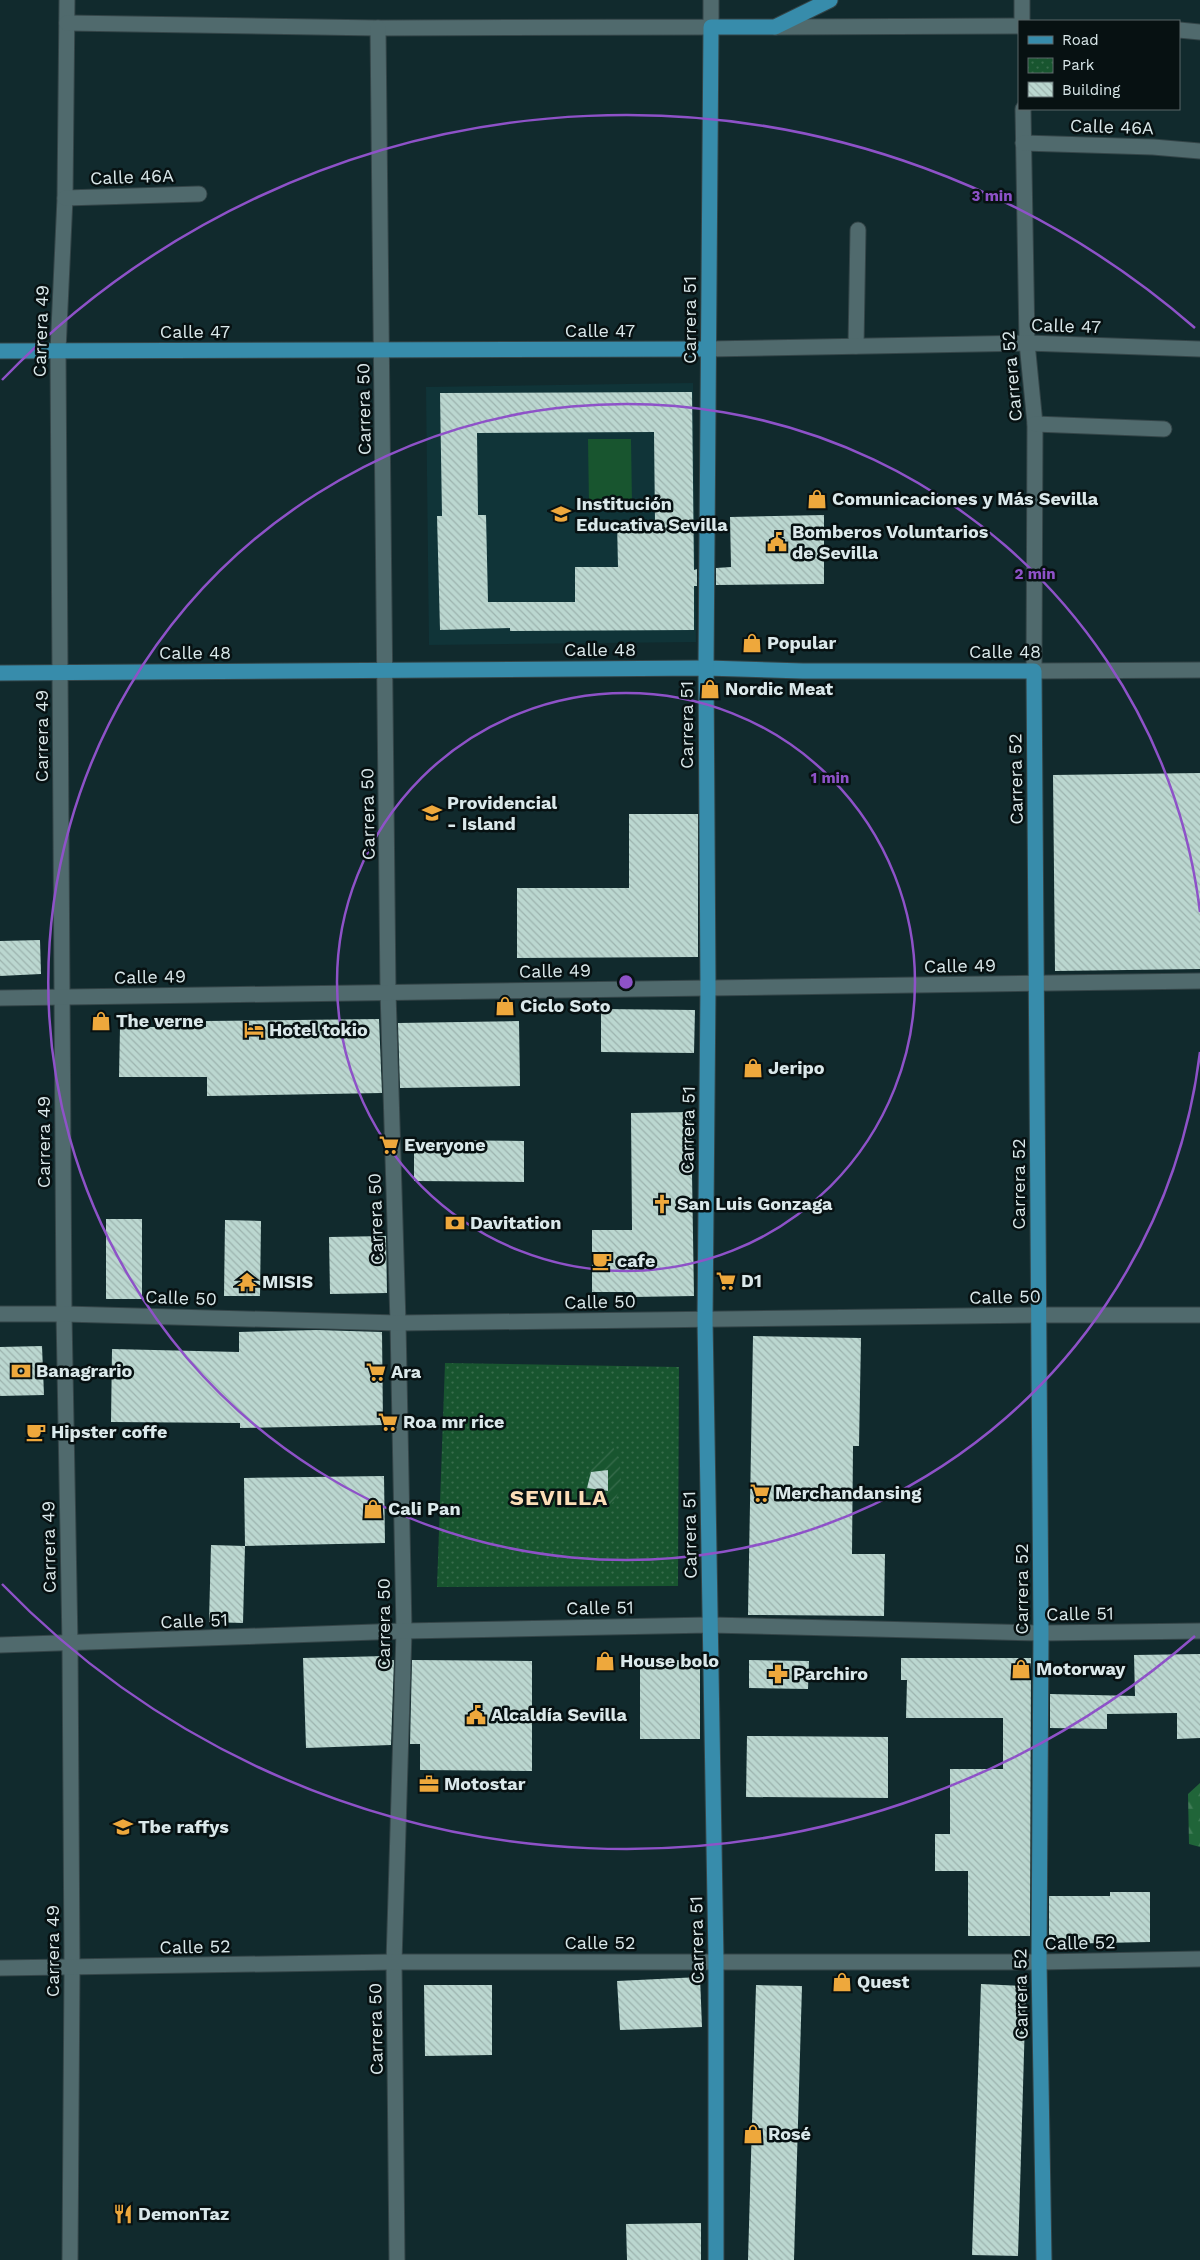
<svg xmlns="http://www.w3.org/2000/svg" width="1200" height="2260" font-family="'Work Sans',sans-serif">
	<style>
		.built { fill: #103438 }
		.forest { fill: url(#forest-firs) }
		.park { fill: url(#park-dots) }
		.garden { fill: url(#garden-furrows) }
		.pitch { fill: #18552f }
		.building { fill: url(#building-back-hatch); fill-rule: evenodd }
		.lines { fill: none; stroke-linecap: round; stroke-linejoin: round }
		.minor-casing { stroke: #344548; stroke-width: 17 }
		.major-casing { stroke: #344548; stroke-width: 17 }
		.minor { stroke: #506a6d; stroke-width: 15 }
		.major { stroke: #378cab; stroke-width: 15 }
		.ring { fill: none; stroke: #8e52c8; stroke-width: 2.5 }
		.labels { text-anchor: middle; stroke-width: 5; stroke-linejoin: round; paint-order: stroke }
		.street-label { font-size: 18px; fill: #dae8ea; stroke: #071112 }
		.poi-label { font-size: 18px; font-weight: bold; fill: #dae8ea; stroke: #071112; text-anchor: start }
		.district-label { font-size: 22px; font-weight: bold; letter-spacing: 1px; fill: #fbddb7; stroke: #071112 }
		.centre { fill: #8e52c8; stroke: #071112; stroke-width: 2.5 }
		.ring-label { font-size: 15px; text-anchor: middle; font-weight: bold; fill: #8e52c8; stroke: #071112; stroke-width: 5; stroke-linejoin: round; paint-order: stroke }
	</style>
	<defs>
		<pattern id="forest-firs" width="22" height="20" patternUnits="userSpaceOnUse" patternTransform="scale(1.25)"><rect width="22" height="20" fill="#206539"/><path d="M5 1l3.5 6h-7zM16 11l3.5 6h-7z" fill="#407b56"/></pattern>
		<pattern id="park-dots" width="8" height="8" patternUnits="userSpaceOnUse" patternTransform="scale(1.25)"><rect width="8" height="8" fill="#18552f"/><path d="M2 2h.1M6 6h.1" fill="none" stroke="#396d4d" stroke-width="1.8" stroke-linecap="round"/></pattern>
		<pattern id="garden-furrows" width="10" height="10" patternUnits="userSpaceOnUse" patternTransform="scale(1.25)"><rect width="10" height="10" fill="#18552f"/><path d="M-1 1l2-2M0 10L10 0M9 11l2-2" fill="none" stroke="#396d4d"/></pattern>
		<pattern id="building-back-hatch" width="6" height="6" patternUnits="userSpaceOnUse" patternTransform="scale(1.25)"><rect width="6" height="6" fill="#bbd7d0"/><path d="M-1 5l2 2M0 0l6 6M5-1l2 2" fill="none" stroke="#9cb3ae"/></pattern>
	</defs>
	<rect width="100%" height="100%" fill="#112a2d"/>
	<!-- built -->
	<path class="built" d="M 693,383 L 696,642 L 429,645 L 426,387 Z"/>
	<!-- forest -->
	<path class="forest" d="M 1200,1783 L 1200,1847 L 1189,1844 L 1188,1794 Z"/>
	<!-- park -->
	<path class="park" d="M 445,1363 L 679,1367 L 678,1586 L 437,1587 Z"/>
	<!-- garden -->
	<path class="garden" d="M 612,1445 C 623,1464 626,1489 609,1507 C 603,1501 592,1493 589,1486 C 583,1472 604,1454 612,1445 Z"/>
	<!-- pitch -->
	<path class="pitch" d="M 588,439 L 631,439 L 632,505 L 589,506 Z"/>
	<!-- building -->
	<g class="building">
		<path d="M 692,392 L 694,570 L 697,569 L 697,586 L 694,586 L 694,630 L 510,631 L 510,628 L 440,630 L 437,516 L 442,516 L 440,393 ZM 654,432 L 655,522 L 617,522 L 618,567 L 575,567 L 575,602 L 488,602 L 486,515 L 478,515 L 477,433 Z"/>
		<path d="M 824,515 L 824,584 L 716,585 L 716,568 L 731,567 L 730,517 Z"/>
		<path d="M 1200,773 L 1200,969 L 1055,971 L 1053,775 Z"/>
		<path d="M 629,814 L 698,814 L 698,957 L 517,958 L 517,888 L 629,888 Z"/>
		<path d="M 40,940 L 41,974 L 0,976 L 0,941 Z"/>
		<path d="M 601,1009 L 695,1010 L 694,1053 L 601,1052 Z"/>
		<path d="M 379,1019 L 382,1093 L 207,1096 L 207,1077 L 119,1077 L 120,1027 L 206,1027 L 206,1021 Z"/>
		<path d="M 519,1021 L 520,1086 L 400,1088 L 398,1023 Z"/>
		<path d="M 691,1112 L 694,1296 L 633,1297 L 633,1292 L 592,1292 L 592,1230 L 632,1230 L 631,1113 Z"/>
		<path d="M 414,1140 L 524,1141 L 524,1182 L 414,1181 Z"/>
		<rect x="106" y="1219" width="36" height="80"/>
		<path d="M 225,1220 L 261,1221 L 260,1296 L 224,1296 Z"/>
		<path d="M 386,1236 L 387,1293 L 330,1294 L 329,1237 Z"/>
		<path d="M 317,1330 L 382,1332 L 383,1425 L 240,1428 L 240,1423 L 111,1422 L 112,1349 L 239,1352 L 239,1332 Z"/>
		<path d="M 753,1336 L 861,1338 L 859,1446 L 853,1446 L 852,1554 L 885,1554 L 884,1616 L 748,1615 Z"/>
		<path d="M 42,1346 L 44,1395 L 0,1396 L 0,1347 Z"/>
		<path d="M 608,1470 L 608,1491 L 587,1488 L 591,1472 Z"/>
		<path d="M 384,1476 L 385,1543 L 245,1546 L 244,1478 Z"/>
		<path d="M 211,1545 L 245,1546 L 243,1623 L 209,1622 Z"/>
		<path d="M 1200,1654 L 1200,1738 L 1177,1739 L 1177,1713 L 1107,1714 L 1107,1729 L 1050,1728 L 1050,1694 L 1135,1696 L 1134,1655 Z"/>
		<path d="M 386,1656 L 386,1660 L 394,1660 L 391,1745 L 306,1748 L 303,1658 Z"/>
		<path d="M 901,1658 L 1031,1658 L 1030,1936 L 968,1936 L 968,1871 L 935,1871 L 935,1834 L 950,1834 L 950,1769 L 1003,1769 L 1003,1718 L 906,1718 L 907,1680 L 901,1680 Z"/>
		<path d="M 412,1660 L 532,1661 L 532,1771 L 420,1770 L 420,1744 L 410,1744 Z"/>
		<rect x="640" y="1660" width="60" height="79"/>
		<path d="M 749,1660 L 809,1661 L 808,1689 L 749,1688 Z"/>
		<path d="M 747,1736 L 888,1737 L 888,1798 L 746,1797 Z"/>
		<path d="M 1110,1892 L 1150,1892 L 1150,1942 L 1056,1944 L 1056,1935 L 1049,1935 L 1049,1896 L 1110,1896 Z"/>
		<path d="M 700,1977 L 702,2027 L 620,2030 L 617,1981 Z"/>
		<path d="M 981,1984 L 1026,1986 L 1018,2256 L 972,2255 Z"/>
		<path d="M 424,1985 L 492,1985 L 492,2055 L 425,2056 Z"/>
		<path d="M 756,1985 L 802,1986 L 794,2260 L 748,2260 Z"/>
		<path d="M 701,2223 L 701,2260 L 627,2260 L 626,2224 Z"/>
	</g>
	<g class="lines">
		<defs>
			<g id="minor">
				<path d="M 67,0 L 65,198 L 58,351 L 64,1314 L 70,1644 L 72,1969 L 70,2260"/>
				<path d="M 1022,0 L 1022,21"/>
				<path d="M 67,23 L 378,28 L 711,27 L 711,0"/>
				<path d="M 775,27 L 1019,26"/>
				<path d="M 378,28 L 388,992 L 398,1323 L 404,1631 L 394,1962 L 397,2260"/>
				<path d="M 1179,30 L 1200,32"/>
				<path d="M 1023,109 L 1027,343 L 1035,424 L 1034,671 L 1200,670"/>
				<path d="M 1023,143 L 1153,147 L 1200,151"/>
				<path d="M 65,198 L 199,194"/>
				<path d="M 856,346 L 858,230"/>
				<path d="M 708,349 L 1027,343 L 1200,349"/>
				<path d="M 1035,424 L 1164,429"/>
				<path d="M 0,998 L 1200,981"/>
				<path d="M 0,1314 L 64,1314 L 398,1323 L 1039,1315 L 1200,1315"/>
				<path d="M 0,1645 L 404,1631 L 710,1625 L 1041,1633 L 1200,1631"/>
				<path d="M 0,1968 L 394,1962 L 1039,1962 L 1200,1959"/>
			</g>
			<g id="major">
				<path d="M 0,351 L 708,349"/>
				<path d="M 0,673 L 706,668 L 803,671 L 1034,671 L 1041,1633 L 1039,1962 L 1044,2260"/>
				<path d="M 716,2260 L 716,1961 L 705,1320 L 708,988 L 706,668 L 711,27 L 775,27 L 830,0"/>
			</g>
		</defs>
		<!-- minor casing -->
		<use href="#minor" class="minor-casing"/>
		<!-- major casing -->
		<use href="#major" class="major-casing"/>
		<!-- minor -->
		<use href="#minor" class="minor"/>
		<!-- major -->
		<use href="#major" class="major"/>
	</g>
	<!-- distance rings -->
	<g class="ring">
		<circle cx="626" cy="982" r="289"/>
		<path d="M1200 1052A578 578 0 1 1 1200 912"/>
		<path d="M1195 1636A867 867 0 0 1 2 1584M2 380A867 867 0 0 1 1195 328"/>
	</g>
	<!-- icons -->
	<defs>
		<symbol id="shop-bare" viewBox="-9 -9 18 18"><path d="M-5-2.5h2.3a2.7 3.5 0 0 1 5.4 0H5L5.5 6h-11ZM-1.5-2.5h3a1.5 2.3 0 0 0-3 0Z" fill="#eea83c" stroke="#071112" stroke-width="2.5" paint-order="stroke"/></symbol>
		<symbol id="school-bare" viewBox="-9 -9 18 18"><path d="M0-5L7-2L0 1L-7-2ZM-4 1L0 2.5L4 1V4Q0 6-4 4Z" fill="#eea83c" stroke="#071112" stroke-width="2.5" paint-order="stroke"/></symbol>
		<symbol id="civic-bare" viewBox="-9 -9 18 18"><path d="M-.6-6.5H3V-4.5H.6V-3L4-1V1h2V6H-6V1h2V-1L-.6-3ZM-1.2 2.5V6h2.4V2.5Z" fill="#eea83c" stroke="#071112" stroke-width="2.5" paint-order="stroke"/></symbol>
		<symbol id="hotel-bare" viewBox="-9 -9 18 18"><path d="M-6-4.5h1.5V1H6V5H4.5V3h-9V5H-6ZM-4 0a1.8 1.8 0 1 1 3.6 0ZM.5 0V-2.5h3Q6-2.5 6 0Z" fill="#eea83c" stroke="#071112" stroke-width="2.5" paint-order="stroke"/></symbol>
		<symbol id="supermarket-bare" viewBox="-9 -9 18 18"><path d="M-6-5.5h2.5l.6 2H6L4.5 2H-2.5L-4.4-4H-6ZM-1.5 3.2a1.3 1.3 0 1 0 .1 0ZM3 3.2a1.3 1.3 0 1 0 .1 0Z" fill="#eea83c" stroke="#071112" stroke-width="2.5" paint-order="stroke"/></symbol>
		<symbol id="church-bare" viewBox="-9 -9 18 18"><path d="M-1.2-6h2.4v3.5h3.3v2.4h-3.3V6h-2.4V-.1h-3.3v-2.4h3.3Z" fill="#eea83c" stroke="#071112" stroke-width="2.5" paint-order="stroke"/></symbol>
		<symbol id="bank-bare" viewBox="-9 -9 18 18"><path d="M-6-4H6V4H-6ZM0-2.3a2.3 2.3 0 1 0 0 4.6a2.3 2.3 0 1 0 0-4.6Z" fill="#eea83c" stroke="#071112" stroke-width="2.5" paint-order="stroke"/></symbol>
		<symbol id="cafe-bare" viewBox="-9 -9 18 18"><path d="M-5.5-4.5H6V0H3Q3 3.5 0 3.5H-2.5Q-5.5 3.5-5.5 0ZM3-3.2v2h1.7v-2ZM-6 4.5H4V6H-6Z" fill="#eea83c" stroke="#071112" stroke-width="2.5" paint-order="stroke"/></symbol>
		<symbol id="temple-bare" viewBox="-9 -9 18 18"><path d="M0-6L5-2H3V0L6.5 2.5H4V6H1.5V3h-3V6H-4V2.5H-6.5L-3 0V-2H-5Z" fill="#eea83c" stroke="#071112" stroke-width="2.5" paint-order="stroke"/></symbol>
		<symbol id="pharmacy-bare" viewBox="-9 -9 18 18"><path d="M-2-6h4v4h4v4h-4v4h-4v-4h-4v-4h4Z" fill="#eea83c" stroke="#071112" stroke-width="2.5" paint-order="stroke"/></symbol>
		<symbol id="office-bare" viewBox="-9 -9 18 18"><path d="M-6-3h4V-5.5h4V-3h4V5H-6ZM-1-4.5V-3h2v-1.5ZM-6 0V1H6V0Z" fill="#eea83c" stroke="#071112" stroke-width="2.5" paint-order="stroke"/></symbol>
		<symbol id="restaurant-bare" viewBox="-9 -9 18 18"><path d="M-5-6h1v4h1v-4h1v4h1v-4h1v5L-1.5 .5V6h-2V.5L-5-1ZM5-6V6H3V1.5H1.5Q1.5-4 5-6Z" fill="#eea83c" stroke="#071112" stroke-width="2.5" paint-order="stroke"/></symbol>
	</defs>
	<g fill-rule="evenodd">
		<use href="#shop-bare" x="803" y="485" width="28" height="28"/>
		<use href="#school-bare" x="547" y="500" width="28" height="28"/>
		<use href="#civic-bare" x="763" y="528" width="28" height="28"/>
		<use href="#shop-bare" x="738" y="629" width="28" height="28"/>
		<use href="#shop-bare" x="696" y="675" width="28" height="28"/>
		<use href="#school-bare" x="418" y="799" width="28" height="28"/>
		<use href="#shop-bare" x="491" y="992" width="28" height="28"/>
		<use href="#shop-bare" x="87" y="1007" width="28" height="28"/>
		<use href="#hotel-bare" x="240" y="1016" width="28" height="28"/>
		<use href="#shop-bare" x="739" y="1054" width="28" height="28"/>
		<use href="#supermarket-bare" x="375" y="1131" width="28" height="28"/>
		<use href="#church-bare" x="648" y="1190" width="28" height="28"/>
		<use href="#bank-bare" x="441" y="1209" width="28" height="28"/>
		<use href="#cafe-bare" x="588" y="1247" width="28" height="28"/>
		<use href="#supermarket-bare" x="712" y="1267" width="28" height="28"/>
		<use href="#temple-bare" x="233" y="1268" width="28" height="28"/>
		<use href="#bank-bare" x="7" y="1357" width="28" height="28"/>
		<use href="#supermarket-bare" x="362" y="1358" width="28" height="28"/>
		<use href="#supermarket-bare" x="374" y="1408" width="28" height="28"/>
		<use href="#cafe-bare" x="22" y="1418" width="28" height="28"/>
		<use href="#supermarket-bare" x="746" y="1479" width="28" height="28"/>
		<use href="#shop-bare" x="359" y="1495" width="28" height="28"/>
		<use href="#shop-bare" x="591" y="1647" width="28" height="28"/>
		<use href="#shop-bare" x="1007" y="1655" width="28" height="28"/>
		<use href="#pharmacy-bare" x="764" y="1660" width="28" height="28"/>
		<use href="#civic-bare" x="462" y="1701" width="28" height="28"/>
		<use href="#office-bare" x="415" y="1770" width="28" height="28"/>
		<use href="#school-bare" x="109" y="1813" width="28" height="28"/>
		<use href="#shop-bare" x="828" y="1968" width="28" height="28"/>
		<use href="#shop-bare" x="739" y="2120" width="28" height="28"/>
		<use href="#restaurant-bare" x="109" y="2200" width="28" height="28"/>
	</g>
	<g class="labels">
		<!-- street labels -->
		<g class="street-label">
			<text transform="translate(1112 127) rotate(2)" y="6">Calle 46A</text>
			<text transform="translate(132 177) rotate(-2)" y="6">Calle 46A</text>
			<text transform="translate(690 320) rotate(-90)" y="6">Carrera 51</text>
			<text transform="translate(1066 326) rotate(2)" y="6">Calle 47</text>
			<text transform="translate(41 331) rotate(-88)" y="6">Carrera 49</text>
			<text x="600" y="337">Calle 47</text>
			<text x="195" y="338">Calle 47</text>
			<text transform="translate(1012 376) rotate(-95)" y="6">Carrera 52</text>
			<text transform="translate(364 409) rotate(-91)" y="6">Carrera 50</text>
			<text x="600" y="656">Calle 48</text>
			<text x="1005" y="658">Calle 48</text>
			<text x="195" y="659">Calle 48</text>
			<text transform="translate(687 725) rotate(-90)" y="6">Carrera 51</text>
			<text transform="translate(42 736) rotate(-90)" y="6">Carrera 49</text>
			<text transform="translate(1016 779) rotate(-91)" y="6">Carrera 52</text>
			<text transform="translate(368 814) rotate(-91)" y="6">Carrera 50</text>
			<text transform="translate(960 966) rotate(-1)" y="6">Calle 49</text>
			<text transform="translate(555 971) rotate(-1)" y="6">Calle 49</text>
			<text transform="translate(150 977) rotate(-1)" y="6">Calle 49</text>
			<text transform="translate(688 1130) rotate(-89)" y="6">Carrera 51</text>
			<text transform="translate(44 1142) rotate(-90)" y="6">Carrera 49</text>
			<text transform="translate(1019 1184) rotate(-90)" y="6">Carrera 52</text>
			<text transform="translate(376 1219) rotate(-92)" y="6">Carrera 50</text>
			<text transform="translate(1005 1297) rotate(-1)" y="6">Calle 50</text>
			<text transform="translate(181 1298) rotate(2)" y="6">Calle 50</text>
			<text transform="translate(600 1302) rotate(-1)" y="6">Calle 50</text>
			<text transform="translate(690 1535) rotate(-91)" y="6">Carrera 51</text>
			<text transform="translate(49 1547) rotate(-91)" y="6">Carrera 49</text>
			<text transform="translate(1022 1589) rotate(-90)" y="6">Carrera 52</text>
			<text transform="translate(600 1608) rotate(-1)" y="6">Calle 51</text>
			<text transform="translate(1080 1614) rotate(-1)" y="6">Calle 51</text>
			<text transform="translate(194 1621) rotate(-2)" y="6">Calle 51</text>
			<text transform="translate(384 1624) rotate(-90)" y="6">Carrera 50</text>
			<text transform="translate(697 1940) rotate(-91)" y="6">Carrera 51</text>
			<text x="600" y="1949">Calle 52</text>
			<text transform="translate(1080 1943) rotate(-1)" y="6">Calle 52</text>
			<text transform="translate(195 1947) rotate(-1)" y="6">Calle 52</text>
			<text transform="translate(53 1951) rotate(-90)" y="6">Carrera 49</text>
			<text transform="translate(1021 1994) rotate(-91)" y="6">Carrera 52</text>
			<text transform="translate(376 2029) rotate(-91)" y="6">Carrera 50</text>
		</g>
		<!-- poi labels -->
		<g class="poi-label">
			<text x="832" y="505">Comunicaciones y Más Sevilla</text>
			<text x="576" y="510">Institución<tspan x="576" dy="21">Educativa Sevilla</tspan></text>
			<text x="792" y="538">Bomberos Voluntarios<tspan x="792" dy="21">de Sevilla</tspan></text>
			<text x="767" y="649">Popular</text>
			<text x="725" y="695">Nordic Meat</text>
			<text x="447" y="809">Providencial<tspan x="447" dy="21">- Island</tspan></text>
			<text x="520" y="1012">Ciclo Soto</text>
			<text x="116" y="1027">The verne</text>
			<text x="269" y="1036">Hotel tokio</text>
			<text x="768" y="1074">Jeripo</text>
			<text x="404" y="1151">Everyone</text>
			<text x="677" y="1210">San Luis Gonzaga</text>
			<text x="470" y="1229">Davitation</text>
			<text x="617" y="1267">cafe</text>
			<text x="741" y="1287">D1</text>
			<text x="262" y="1288">MISIS</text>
			<text x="36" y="1377">Banagrario</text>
			<text x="391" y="1378">Ara</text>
			<text x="403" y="1428">Roa mr rice</text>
			<text x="51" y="1438">Hipster coffe</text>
			<text x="775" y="1499">Merchandansing</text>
			<text x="388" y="1515">Cali Pan</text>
			<text x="620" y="1667">House bolo</text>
			<text x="1036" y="1675">Motorway</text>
			<text x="793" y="1680">Parchiro</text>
			<text x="491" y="1721">Alcaldía Sevilla</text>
			<text x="444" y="1790">Motostar</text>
			<text x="138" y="1833">Tbe raffys</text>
			<text x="857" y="1988">Quest</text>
			<text x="768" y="2140">Rosé</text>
			<text x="138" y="2220">DemonTaz</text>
		</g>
		<!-- district labels -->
		<g class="district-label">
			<text x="559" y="1505">SEVILLA</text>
		</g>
	</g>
	<circle cx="626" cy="982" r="8" class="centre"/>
	<g class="ring-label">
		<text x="992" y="201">3 min</text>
		<text x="1035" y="579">2 min</text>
		<text x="830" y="783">1 min</text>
	</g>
	<!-- legend -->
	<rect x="1018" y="20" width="162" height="90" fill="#071112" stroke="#5b6768"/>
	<rect x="1028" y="36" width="25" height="8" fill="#378cab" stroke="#5b6768"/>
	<text x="1062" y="45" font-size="15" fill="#dae8ea">Road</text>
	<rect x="1028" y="58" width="25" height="15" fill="url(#park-dots)" stroke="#5b6768"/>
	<text x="1062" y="70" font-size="15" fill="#dae8ea">Park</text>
	<rect x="1028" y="82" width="25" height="15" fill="url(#building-back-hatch)" stroke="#5b6768"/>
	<text x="1062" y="95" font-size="15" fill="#dae8ea">Building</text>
</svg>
